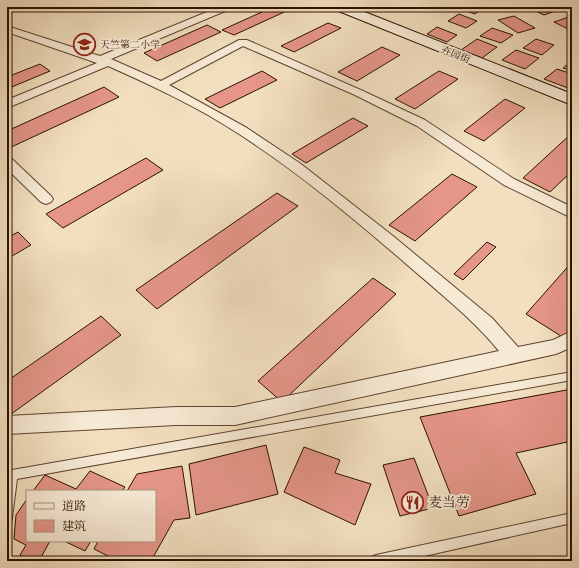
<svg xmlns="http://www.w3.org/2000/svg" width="579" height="568" font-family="'Gentium Book Plus','Noto Serif SC',serif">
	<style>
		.building { fill: #e59688; stroke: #2d1100 }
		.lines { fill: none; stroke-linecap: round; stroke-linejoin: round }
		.lane-casing { stroke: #5e4430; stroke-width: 2 }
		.street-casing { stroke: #5e4430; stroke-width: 2 }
		.secondary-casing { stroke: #2d1100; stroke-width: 2 }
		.lane { fill: #f7ead5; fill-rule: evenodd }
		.street { fill: #f7ead5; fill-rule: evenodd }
		.secondary { fill: #f7ead5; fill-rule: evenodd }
		.labels { text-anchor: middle; stroke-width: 3.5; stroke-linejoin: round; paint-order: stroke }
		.far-poi-label { font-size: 10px; fill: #2d1100; stroke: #f7ead5; text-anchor: start }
		.far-street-label { font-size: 10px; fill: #2d1100; stroke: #f7ead5 }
		.near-poi-label { font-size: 14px; fill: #2d1100; stroke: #f7ead5; text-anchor: start }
	</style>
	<rect width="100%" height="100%" fill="#f2dfbf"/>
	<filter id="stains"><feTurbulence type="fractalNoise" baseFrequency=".005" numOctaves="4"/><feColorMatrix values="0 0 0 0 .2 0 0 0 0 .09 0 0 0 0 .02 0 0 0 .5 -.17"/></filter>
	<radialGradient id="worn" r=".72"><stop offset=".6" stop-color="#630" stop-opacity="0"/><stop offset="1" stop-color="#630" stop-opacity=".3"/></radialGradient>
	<!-- building -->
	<g class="building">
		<path d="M 273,7 L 293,8 L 234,35 L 222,30 Z"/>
		<path d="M 456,7 L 485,7 L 475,14 Z"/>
		<path d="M 527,7 L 552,7 L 558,10 L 544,15 Z"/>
		<path d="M 459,14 L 477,21 L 466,28 L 448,21 Z"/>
		<path d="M 514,16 L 535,28 L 518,33 L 498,20 Z"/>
		<path d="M 569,17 L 572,18 L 572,28 L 568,29 L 554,22 Z"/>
		<path d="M 328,23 L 341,28 L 294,52 L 281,46 Z"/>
		<path d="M 207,25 L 221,32 L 157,61 L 144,53 Z"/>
		<path d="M 437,27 L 457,35 L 447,42 L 427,34 Z"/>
		<path d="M 492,28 L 513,35 L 501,43 L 480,36 Z"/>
		<path d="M 477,39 L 497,47 L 482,58 L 461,50 Z"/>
		<path d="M 536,39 L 554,45 L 542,55 L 523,48 Z"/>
		<path d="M 382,47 L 400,55 L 357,81 L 338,72 Z"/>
		<path d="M 516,50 L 539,58 L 525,69 L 502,60 Z"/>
		<path d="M 572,61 L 572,71 L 563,68 Z"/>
		<path d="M 40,64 L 50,71 L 7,89 L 7,77 Z"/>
		<path d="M 557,69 L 572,74 L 572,84 L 568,88 L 544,79 Z"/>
		<path d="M 262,71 L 277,80 L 220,108 L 205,99 Z"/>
		<path d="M 439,71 L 458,79 L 415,109 L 395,99 Z"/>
		<path d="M 104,87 L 119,97 L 7,149 L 7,131 Z"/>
		<path d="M 505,99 L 525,108 L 484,141 L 464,131 Z"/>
		<path d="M 353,118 L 368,126 L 306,163 L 292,154 Z"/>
		<path d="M 572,133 L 572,171 L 550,192 L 523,178 Z"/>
		<path d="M 146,158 L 163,170 L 63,228 L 46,214 Z"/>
		<path d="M 452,174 L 477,187 L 415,241 L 389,225 Z"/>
		<path d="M 277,193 L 298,206 L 157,309 L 136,290 Z"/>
		<path d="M 18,232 L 31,245 L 7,259 L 7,238 Z"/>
		<path d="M 487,242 L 496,247 L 463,280 L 454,274 Z"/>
		<path d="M 572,262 L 572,328 L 564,338 L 526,314 Z"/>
		<path d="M 373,278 L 396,294 L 282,402 L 258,381 Z"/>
		<path d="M 101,316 L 121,335 L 7,417 L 7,381 Z"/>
		<path d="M 572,389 L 572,441 L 516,453 L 536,494 L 459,516 L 420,417 Z"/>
		<path d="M 266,445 L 278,494 L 196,515 L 189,464 Z"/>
		<path d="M 304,447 L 340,460 L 335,473 L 371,484 L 355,525 L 284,492 Z"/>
		<path d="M 414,458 L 433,508 L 400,516 L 383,465 Z"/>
		<path d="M 182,466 L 190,518 L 174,520 L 151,561 L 118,561 L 94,549 L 98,541 L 155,541 L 155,491 L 127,491 L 137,474 Z"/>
		<path d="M 90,471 L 125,487 L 122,491 L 33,491 L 45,475 L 76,489 Z"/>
		<path d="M 27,499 L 27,541 L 50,541 L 39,561 L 31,561 L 20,555 L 26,545 L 14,539 L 16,515 Z"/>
		<path d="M 64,541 L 91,541 L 85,551 Z"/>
	</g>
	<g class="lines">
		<defs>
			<g id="lane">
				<path d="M 572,372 L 572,380 L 17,479 L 12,518 L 11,522 L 7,523 L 7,475 L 8,471 L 12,470 Z"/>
				<path d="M 572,513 L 572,523 L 402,561 L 370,561 L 372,557 L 376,555 Z"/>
			</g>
			<g id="street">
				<path d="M 219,7 L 232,7 L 230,9 L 111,59 L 161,81 L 239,40 L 247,40 L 363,91 L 425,120 L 514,179 L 572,207 L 572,218 L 504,185 L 417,126 L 355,95 L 243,46 L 169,85 L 247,128 L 301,164 L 393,236 L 492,318 L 518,347 L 553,340 L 572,331 L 572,347 L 556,354 L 235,425 L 176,425 L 7,434 L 7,416 L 176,407 L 235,407 L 499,351 C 471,317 437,291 404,262 C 352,217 298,172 239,134 C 198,107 153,86 108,66 L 7,108 L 7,100 L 97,63 L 7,32 L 7,26 L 100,56 Z"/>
				<path d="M 7,158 L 12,159 L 51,196 L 53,199 L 51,202 L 46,204 L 41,202 L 7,169 Z"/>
			</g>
			<path id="secondary" d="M 335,7 L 352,7 L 572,94 L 572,105 L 336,10 Z"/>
		</defs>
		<!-- lane casing -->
		<use href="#lane" class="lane-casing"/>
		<!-- street casing -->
		<use href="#street" class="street-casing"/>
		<!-- secondary casing -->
		<use href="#secondary" class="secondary-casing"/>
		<!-- lane -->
		<use href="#lane" class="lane"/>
		<!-- street -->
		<use href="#street" class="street"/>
		<!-- secondary -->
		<use href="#secondary" class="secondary"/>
	</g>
	<!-- icons -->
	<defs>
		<symbol id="school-ring" viewBox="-11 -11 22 22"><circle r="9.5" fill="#f7ead5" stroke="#8f2418" stroke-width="1.5"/><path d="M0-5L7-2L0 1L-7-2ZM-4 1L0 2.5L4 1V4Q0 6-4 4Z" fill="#8f2418"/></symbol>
		<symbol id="restaurant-ring" viewBox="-11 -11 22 22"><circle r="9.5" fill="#f7ead5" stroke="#8f2418" stroke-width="1.5"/><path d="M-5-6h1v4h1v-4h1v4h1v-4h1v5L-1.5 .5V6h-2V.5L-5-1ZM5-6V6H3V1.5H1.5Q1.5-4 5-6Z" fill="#8f2418"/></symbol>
	</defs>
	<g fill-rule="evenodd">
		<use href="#school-ring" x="72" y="32" width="25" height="25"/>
		<use href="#restaurant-ring" x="400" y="490" width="25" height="25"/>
	</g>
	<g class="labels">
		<!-- far-poi labels -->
		<g class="far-poi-label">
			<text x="100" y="48">天竺第二小学</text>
		</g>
		<!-- far-street labels -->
		<g class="far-street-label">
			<text transform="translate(456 54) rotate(22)" y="4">卉园街</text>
		</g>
		<!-- near-poi labels -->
		<g class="near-poi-label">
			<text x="428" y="507">麦当劳</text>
		</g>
	</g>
	<!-- margin -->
	<rect width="579" height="568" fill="none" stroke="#f2dfbf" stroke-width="24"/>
	<rect x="8" y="8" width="563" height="552" fill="none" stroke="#2d1100" stroke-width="2"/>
	<rect x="12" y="12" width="555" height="544" fill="none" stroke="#2d1100"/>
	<!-- legend -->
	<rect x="26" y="490" width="130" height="52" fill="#f7ead5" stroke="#a69380"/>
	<rect x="34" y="503" width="20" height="6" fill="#f7ead5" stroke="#a69380"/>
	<text x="62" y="510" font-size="12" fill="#2d1100">道路</text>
	<rect x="34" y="520" width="20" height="12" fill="#e59688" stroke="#a69380"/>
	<text x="62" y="530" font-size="12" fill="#2d1100">建筑</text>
	<rect width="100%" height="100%" filter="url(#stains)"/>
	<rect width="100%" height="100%" fill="url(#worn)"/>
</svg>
